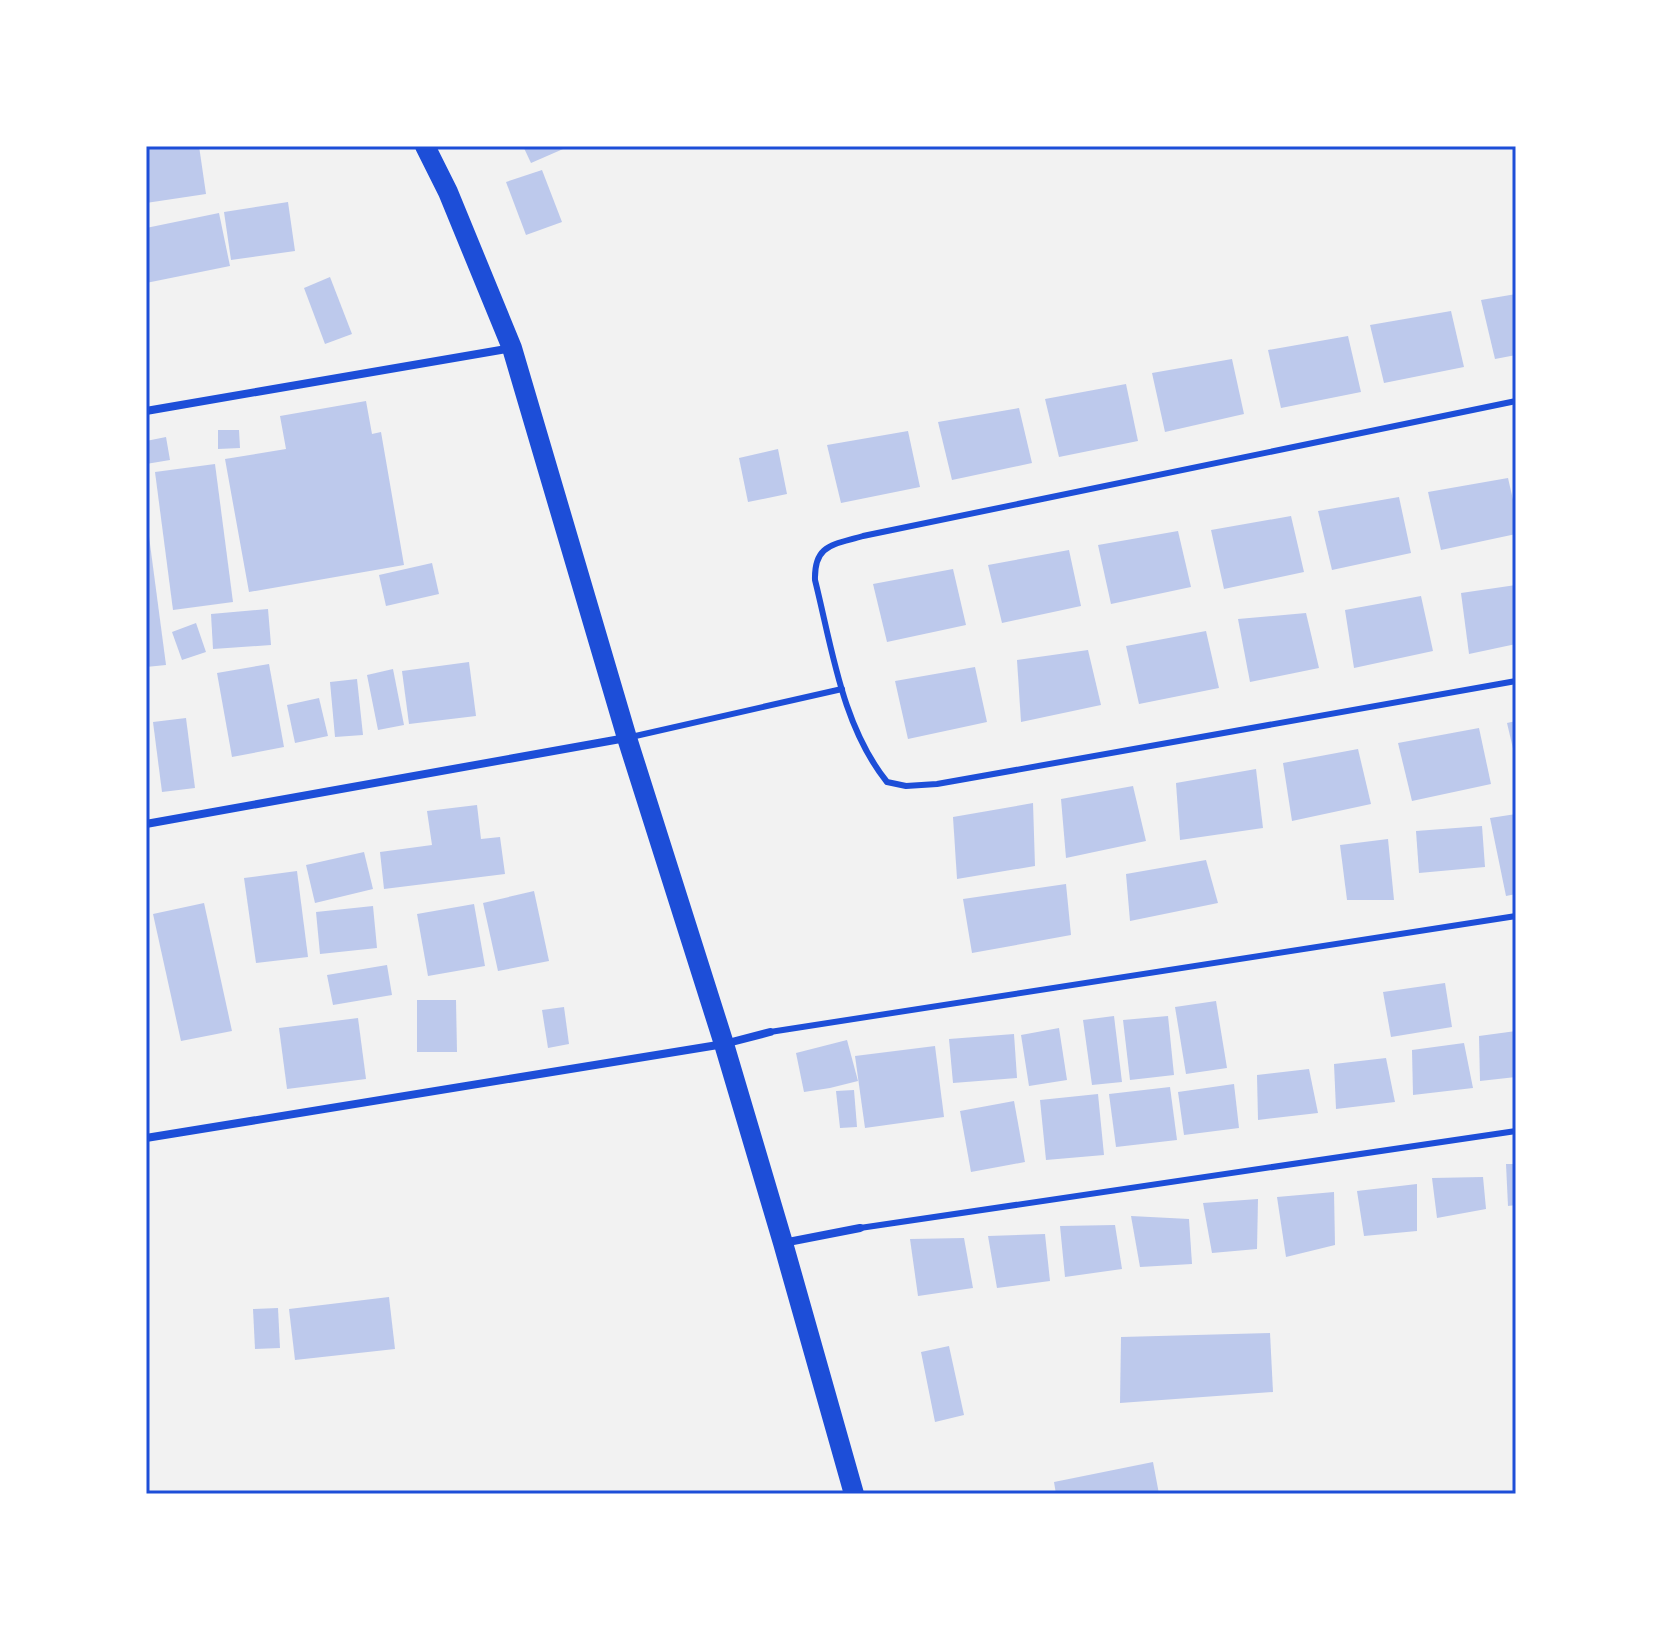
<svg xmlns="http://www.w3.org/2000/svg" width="1662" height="1640" font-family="'Space Grotesk',sans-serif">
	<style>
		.building { fill: #bdc9ec }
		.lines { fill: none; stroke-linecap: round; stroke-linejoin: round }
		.service { stroke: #1d4ed8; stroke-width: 6 }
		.minor { stroke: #1d4ed8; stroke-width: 8 }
		.primary { stroke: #1d4ed8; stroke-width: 20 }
		.neatline { fill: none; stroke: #1d4ed8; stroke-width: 3 }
	</style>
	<rect width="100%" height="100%" fill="#f2f2f2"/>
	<!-- building -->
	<g class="building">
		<path d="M 146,146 L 199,146 L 206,194 L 146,203 Z"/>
		<path d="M 523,146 L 570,146 L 531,163 Z"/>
		<path d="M 542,170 L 562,222 L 526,235 L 506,182 Z"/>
		<path d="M 288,202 L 295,251 L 231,260 L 224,212 Z"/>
		<path d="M 219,213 L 230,266 L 146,283 L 146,228 Z"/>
		<path d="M 330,277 L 352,334 L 325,344 L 304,288 Z"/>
		<path d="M 1516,294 L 1516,355 L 1495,359 L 1481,300 Z"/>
		<path d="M 1451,311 L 1464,367 L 1384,383 L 1370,325 Z"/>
		<path d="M 1348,336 L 1361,392 L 1281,408 L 1268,350 Z"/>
		<path d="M 1232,359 L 1244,414 L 1165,432 L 1152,373 Z"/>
		<path d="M 1126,384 L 1138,441 L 1059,457 L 1045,399 Z"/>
		<path d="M 366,401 L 372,434 L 381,432 L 404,565 L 249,592 L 225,459 L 286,449 L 280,416 Z"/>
		<path d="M 1019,408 L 1032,463 L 952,480 L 938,422 Z"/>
		<path d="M 218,430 L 239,430 L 240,448 L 218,449 Z"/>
		<path d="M 908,431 L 920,487 L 841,503 L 827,445 Z"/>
		<path d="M 166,437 L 170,460 L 146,464 L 146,441 Z"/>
		<path d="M 778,449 L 787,494 L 748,502 L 739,458 Z"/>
		<path d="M 215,464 L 233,602 L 173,610 L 155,472 Z"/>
		<path d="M 1508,478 L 1516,513 L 1516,534 L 1441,550 L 1428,492 Z"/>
		<path d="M 1399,497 L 1411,553 L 1332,570 L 1318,511 Z"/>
		<path d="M 1291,516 L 1304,572 L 1224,589 L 1211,530 Z"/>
		<path d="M 146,529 L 148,529 L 166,665 L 146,667 Z"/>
		<path d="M 1178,531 L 1191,587 L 1111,604 L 1098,545 Z"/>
		<path d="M 1069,550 L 1081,606 L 1002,623 L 988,565 Z"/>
		<path d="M 432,563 L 439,594 L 386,606 L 379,575 Z"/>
		<path d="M 953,569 L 966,625 L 887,642 L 873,584 Z"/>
		<path d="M 1516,585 L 1516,644 L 1469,654 L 1461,593 Z"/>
		<path d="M 1421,596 L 1433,651 L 1354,668 L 1345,610 Z"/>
		<path d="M 268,609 L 271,645 L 213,649 L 211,614 Z"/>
		<path d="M 1306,613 L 1319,668 L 1250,682 L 1238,619 Z"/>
		<path d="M 196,623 L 206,652 L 182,660 L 172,632 Z"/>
		<path d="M 1206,631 L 1219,688 L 1139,704 L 1126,646 Z"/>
		<path d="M 1088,650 L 1101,705 L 1021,722 L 1017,660 Z"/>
		<path d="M 469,662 L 476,716 L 409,724 L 402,671 Z"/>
		<path d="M 269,664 L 284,747 L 232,757 L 217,673 Z"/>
		<path d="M 975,667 L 987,722 L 908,739 L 895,681 Z"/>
		<path d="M 393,669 L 404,725 L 378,730 L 367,675 Z"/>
		<path d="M 357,679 L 363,735 L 335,737 L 330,682 Z"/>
		<path d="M 319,698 L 328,736 L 295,743 L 287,705 Z"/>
		<path d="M 186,718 L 195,788 L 162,792 L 153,722 Z"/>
		<path d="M 1516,721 L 1516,757 L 1515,757 L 1507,723 Z"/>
		<path d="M 1479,728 L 1491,784 L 1412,801 L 1398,743 Z"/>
		<path d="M 1358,749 L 1371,804 L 1292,821 L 1283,763 Z"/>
		<path d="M 1256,769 L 1263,828 L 1180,840 L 1176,783 Z"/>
		<path d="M 1133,786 L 1146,841 L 1066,858 L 1061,799 Z"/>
		<path d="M 1033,803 L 1035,866 L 957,879 L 953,817 Z"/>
		<path d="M 477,805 L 481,839 L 500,837 L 505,874 L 384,889 L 380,852 L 432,845 L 427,811 Z"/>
		<path d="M 1516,814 L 1516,894 L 1506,896 L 1490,818 Z"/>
		<path d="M 1482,826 L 1485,867 L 1419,873 L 1416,831 Z"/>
		<path d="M 1388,839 L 1394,900 L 1347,900 L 1340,845 Z"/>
		<path d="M 364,852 L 373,889 L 315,903 L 306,865 Z"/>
		<path d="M 1206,860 L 1218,903 L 1130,921 L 1126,874 Z"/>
		<path d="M 297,871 L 308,957 L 256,963 L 244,878 Z"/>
		<path d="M 1066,884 L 1071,935 L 972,953 L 963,899 Z"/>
		<path d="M 534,891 L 549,961 L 498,971 L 483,903 Z"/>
		<path d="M 204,903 L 232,1031 L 181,1041 L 153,914 Z"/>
		<path d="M 474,904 L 485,966 L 428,976 L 417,914 Z"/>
		<path d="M 373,906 L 377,948 L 320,954 L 316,912 Z"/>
		<path d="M 387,965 L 392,995 L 333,1005 L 327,975 Z"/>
		<path d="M 1445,983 L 1452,1027 L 1391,1037 L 1383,992 Z"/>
		<path d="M 417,1000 L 456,1000 L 457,1052 L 417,1052 Z"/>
		<path d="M 1216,1001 L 1227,1068 L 1186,1074 L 1175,1007 Z"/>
		<path d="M 564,1007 L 569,1044 L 548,1048 L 542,1010 Z"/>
		<path d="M 1114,1016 L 1122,1082 L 1092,1085 L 1083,1020 Z"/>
		<path d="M 1168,1016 L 1174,1075 L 1130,1080 L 1123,1020 Z"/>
		<path d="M 358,1018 L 366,1079 L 287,1089 L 279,1028 Z"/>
		<path d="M 1059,1028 L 1067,1080 L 1029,1086 L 1021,1035 Z"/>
		<path d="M 1516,1031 L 1516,1077 L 1480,1081 L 1479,1036 Z"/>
		<path d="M 1014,1034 L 1017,1078 L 953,1083 L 949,1039 Z"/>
		<path d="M 847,1040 L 858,1081 L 830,1088 L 804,1092 L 796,1053 Z"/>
		<path d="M 1464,1043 L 1473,1088 L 1413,1095 L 1412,1050 Z"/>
		<path d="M 935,1046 L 944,1117 L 865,1128 L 855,1056 Z"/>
		<path d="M 1386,1058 L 1395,1102 L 1336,1109 L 1334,1064 Z"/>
		<path d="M 1309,1069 L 1318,1113 L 1258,1120 L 1257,1075 Z"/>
		<path d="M 1234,1084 L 1239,1128 L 1184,1135 L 1178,1092 Z"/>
		<path d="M 1170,1087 L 1177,1140 L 1116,1147 L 1109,1094 Z"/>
		<path d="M 854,1090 L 857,1127 L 840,1128 L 836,1091 Z"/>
		<path d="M 1098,1094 L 1104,1155 L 1046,1160 L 1040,1100 Z"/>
		<path d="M 1014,1101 L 1025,1162 L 971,1172 L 960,1111 Z"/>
		<path d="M 1506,1164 L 1516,1164 L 1516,1205 L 1508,1206 Z"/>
		<path d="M 1483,1177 L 1486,1209 L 1437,1218 L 1432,1178 Z"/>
		<path d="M 1417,1184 L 1417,1231 L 1364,1236 L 1357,1191 Z"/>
		<path d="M 1334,1192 L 1335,1245 L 1286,1257 L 1277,1197 Z"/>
		<path d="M 1258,1199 L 1257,1249 L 1212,1253 L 1203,1203 Z"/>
		<path d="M 1131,1216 L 1189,1219 L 1192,1264 L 1140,1267 Z"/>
		<path d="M 1115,1225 L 1122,1269 L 1065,1277 L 1060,1226 Z"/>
		<path d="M 1045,1234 L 1050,1281 L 997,1288 L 988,1236 Z"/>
		<path d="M 964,1238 L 973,1288 L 918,1296 L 910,1239 Z"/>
		<path d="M 389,1297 L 395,1349 L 295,1360 L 289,1309 Z"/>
		<path d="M 278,1308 L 280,1348 L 255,1349 L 253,1309 Z"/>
		<path d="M 1270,1333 L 1273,1392 L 1120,1403 L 1121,1337 Z"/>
		<path d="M 949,1346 L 964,1415 L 935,1422 L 921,1352 Z"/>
		<path d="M 1153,1462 L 1159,1494 L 1056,1494 L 1054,1482 Z"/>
	</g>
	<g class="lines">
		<!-- service -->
		<g class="service">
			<path d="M 1516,401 L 863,536 C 833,545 814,544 815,580 C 832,648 842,726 887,782 L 906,786 L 937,784 L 1516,681"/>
			<path d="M 631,737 L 842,689"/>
			<path d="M 770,1032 L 1516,916"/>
			<path d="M 860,1228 L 1516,1131"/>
		</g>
		<!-- minor -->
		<g class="minor">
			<path d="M 146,411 L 512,348"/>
			<path d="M 146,824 L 626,738"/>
			<path d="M 146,1138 L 724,1044 L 770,1032"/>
			<path d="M 783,1243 L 860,1228"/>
		</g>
		<!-- primary -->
		<path class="primary" d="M 425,146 L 448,192 L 512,348 L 627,738 L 724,1044 L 783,1243 L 854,1494"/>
	</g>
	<!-- border -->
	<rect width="1662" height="1640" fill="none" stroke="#ffffff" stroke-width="296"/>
	<rect x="148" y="148" width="1366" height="1344" class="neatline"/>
</svg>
